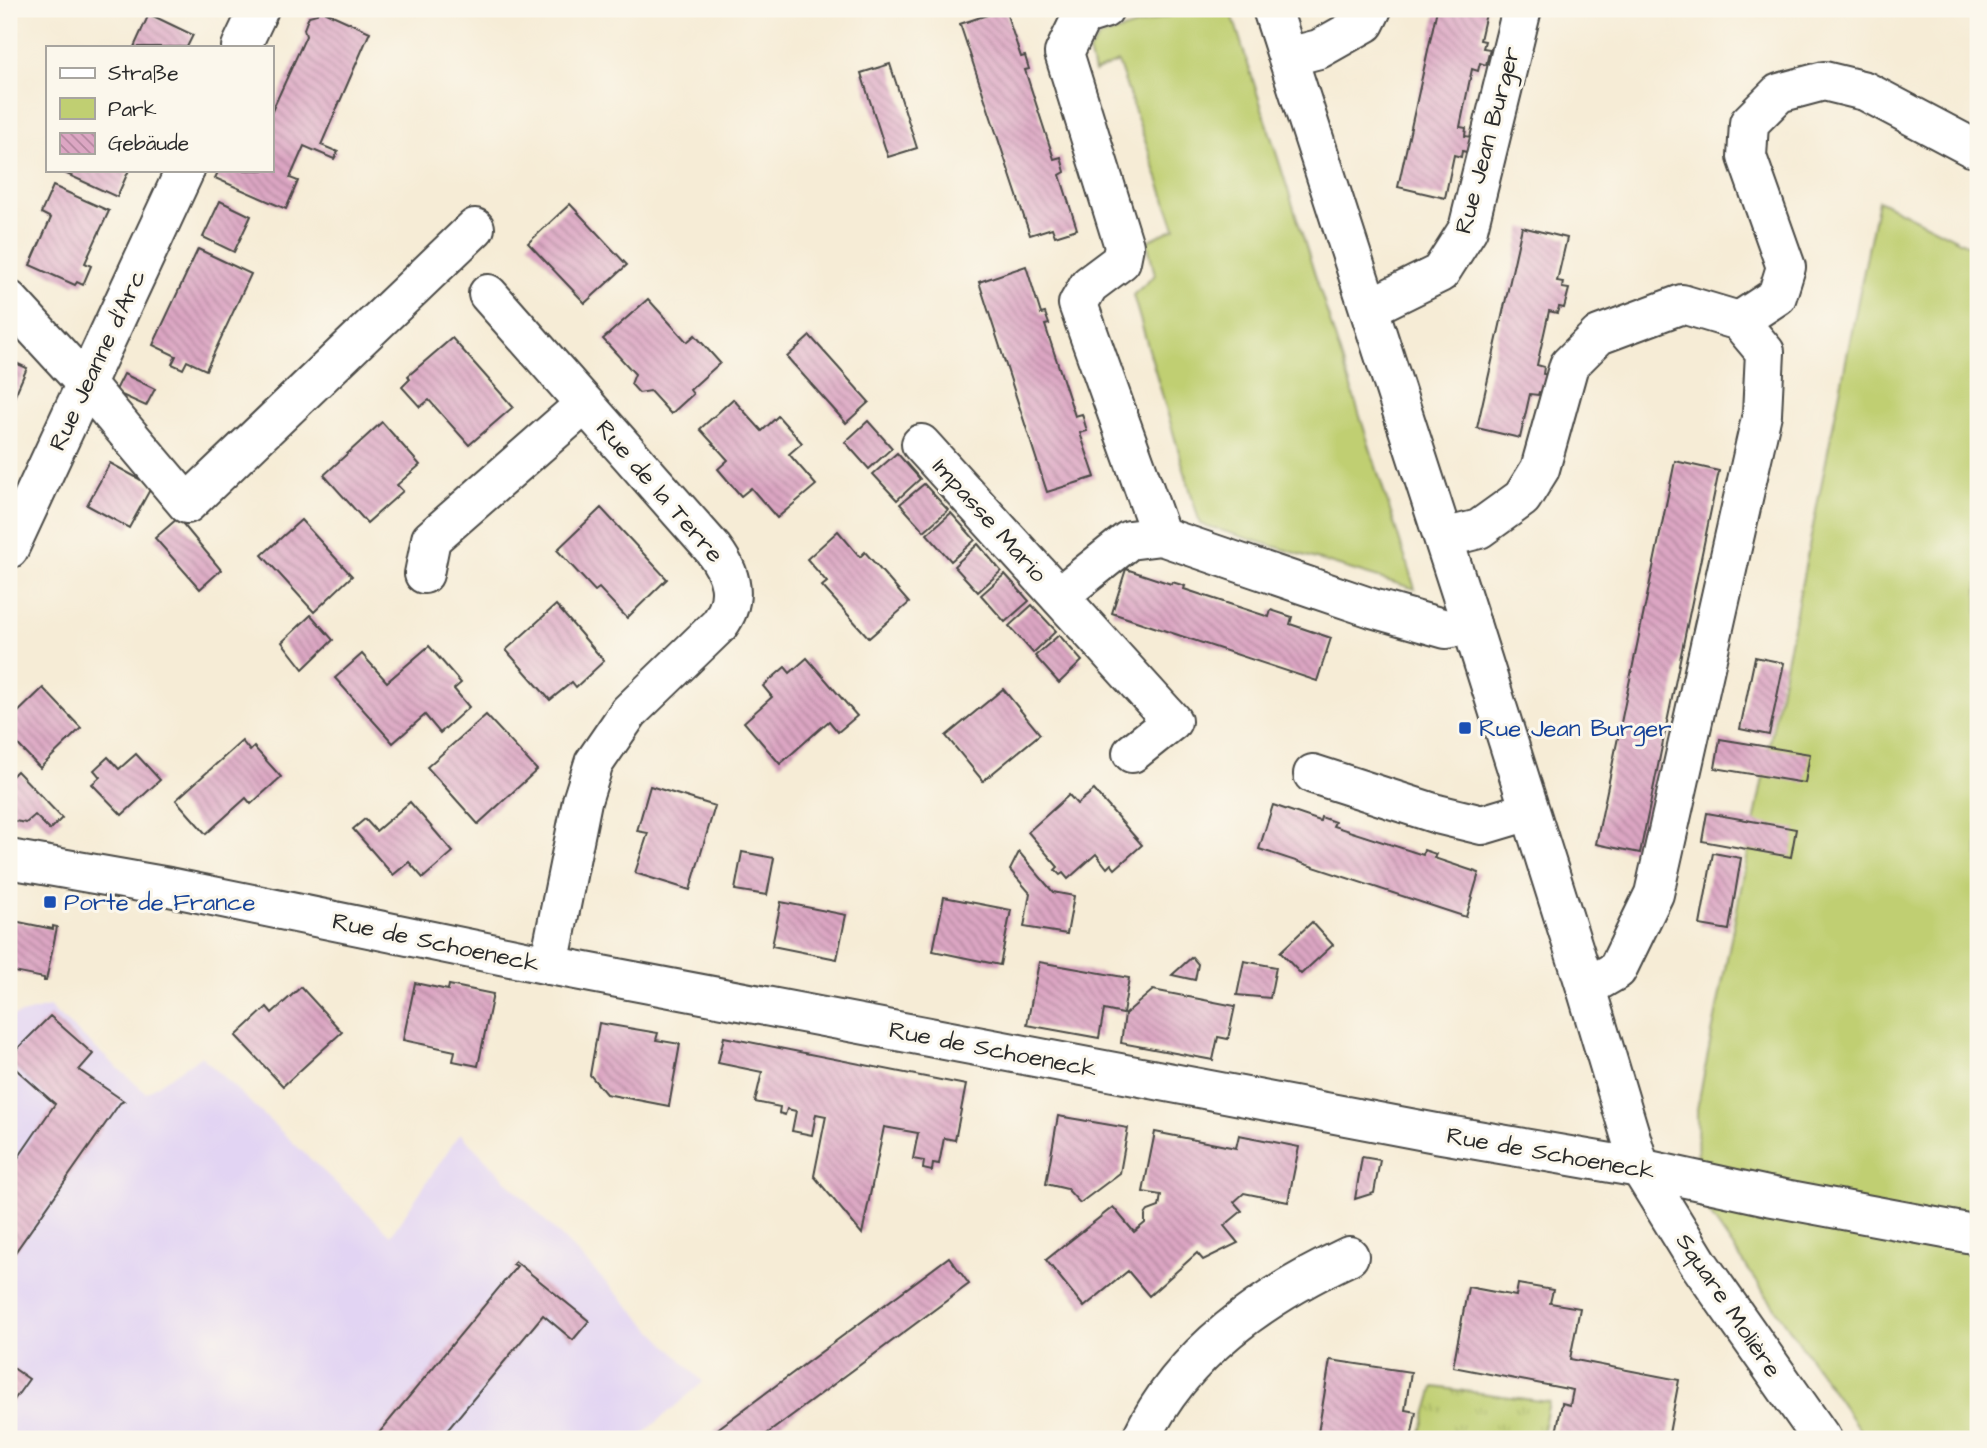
<svg xmlns="http://www.w3.org/2000/svg" width="1987" height="1448" font-family="'Architects Daughter',sans-serif">
	<style>
		.built { fill: #e2d4f3 }
		.grass { fill: url(#grass-tufts); stroke: #767d4e; stroke-width: 2 }
		.park { fill: #c0cf72; stroke: #767d4e; stroke-width: 2 }
		.building { fill: url(#building-back-hatch) }
		.lines { fill: none; stroke-linecap: round; stroke-linejoin: round }
		.minor-casing { stroke: #494845; stroke-width: 42 }
		.major-casing { stroke: #494845; stroke-width: 42 }
		.minor { stroke: #fff; stroke-width: 38 }
		.major { stroke: #fff; stroke-width: 38 }
		.transit-dot { fill: #1a4fb4; stroke: #fbf7ec; stroke-width: 2.5 }
		.labels { text-anchor: middle; stroke-width: 6; stroke-linejoin: round; paint-order: stroke }
		.street-label { font-size: 24px; fill: #2b2b2b; stroke: #fbf7ec }
		.transit-label { font-size: 24px; fill: #164399; stroke: #fbf7ec; text-anchor: start }
	</style>
	<defs>
		<pattern id="grass-tufts" width="24" height="20" patternUnits="userSpaceOnUse" patternTransform="scale(1.75)"><rect width="24" height="20" fill="#c0cf72"/><path d="M3 7l-1-3M5 7V3M7 7l1-3M15 17l-1-3M17 17v-4M19 17l1-3" fill="none" stroke="#a5b263"/></pattern>
		<pattern id="building-back-hatch" width="6" height="6" patternUnits="userSpaceOnUse" patternTransform="scale(1.75)"><rect width="6" height="6" fill="#dca6c3"/><path d="M-1 5l2 2M0 0l6 6M5-1l2 2" fill="none" stroke="#b3879f"/></pattern>
	</defs>
	<rect width="100%" height="100%" fill="#fbf7ec"/>
	<filter id="ink" filterUnits="userSpaceOnUse"><feTurbulence type="fractalNoise" baseFrequency=".0143" numOctaves="2"/><feDisplacementMap in="SourceGraphic" scale="14" xChannelSelector="R" yChannelSelector="G"/><feConvolveMatrix kernelMatrix="1 2 1 2 8 2 1 2 1" color-interpolation-filters="sRGB"/></filter>
	<filter id="wash" filterUnits="userSpaceOnUse"><feTurbulence type="fractalNoise" baseFrequency=".00686" numOctaves="4" result="noise"/><feDisplacementMap in="SourceGraphic" scale="28" xChannelSelector="R" yChannelSelector="G"/><feGaussianBlur stdDeviation="1.57" result="paint"/><feColorMatrix in="noise" values="0 0 0 0 0 0 0 0 0 0 0 0 0 0 0 0 0 1.4 0 .05"/><feComposite in="paint" operator="in"/></filter>
	<g filter="url(#wash)">
		<rect width="100%" height="100%" fill="#f6ecd6"/>
		<!-- built -->
		<path class="built" d="M 49,1007 L 146,1093 L 201,1056 L 391,1235 L 460,1133 L 703,1382 L 637,1439 L 9,1439 L 9,1017 Z"/>
		<!-- grass -->
		<path class="grass" d="M 1434,1387 L 1549,1402 L 1541,1439 L 1419,1439 Z"/>
		<!-- park -->
		<g class="park">
			<path d="M 1191,9 L 1225,9 L 1232,14 L 1415,589 L 1200,524 L 1133,295 L 1155,275 L 1147,241 L 1175,228 L 1118,62 L 1094,72 L 1089,51 L 1100,37 Z"/>
			<path d="M 1878,200 L 1978,250 L 1978,1439 L 1866,1439 L 1698,1197 L 1697,1109 Z"/>
		</g>
		<g id="blocks">
			<!-- building -->
			<g class="building">
				<path d="M 319,9 L 370,32 L 321,145 L 338,152 L 334,159 L 304,146 L 290,178 L 298,181 L 286,209 L 215,178 L 219,170 L 271,170 L 271,113 L 306,36 L 304,29 L 309,16 L 317,14 Z"/>
				<path d="M 1005,9 L 1021,57 L 1025,56 L 1029,69 L 1025,70 L 1054,159 L 1061,157 L 1065,172 L 1060,175 L 1077,229 L 1055,236 L 1052,228 L 1030,235 L 960,24 Z"/>
				<path d="M 1437,9 L 1487,9 L 1480,40 L 1485,41 L 1483,48 L 1490,49 L 1486,65 L 1480,63 L 1478,71 L 1472,69 L 1460,127 L 1466,128 L 1465,136 L 1471,137 L 1467,152 L 1462,151 L 1461,157 L 1454,155 L 1445,198 L 1398,187 Z"/>
				<path d="M 149,14 L 193,35 L 187,47 L 134,47 Z"/>
				<path d="M 890,64 L 917,148 L 888,157 L 861,73 Z"/>
				<path d="M 58,170 L 129,170 L 117,197 Z"/>
				<path d="M 53,186 L 109,211 L 85,263 L 91,266 L 83,285 L 77,282 L 75,285 L 30,265 L 51,218 L 41,213 Z"/>
				<path d="M 220,201 L 251,216 L 234,252 L 203,237 Z"/>
				<path d="M 570,204 L 627,265 L 585,303 L 528,243 Z"/>
				<path d="M 1522,227 L 1567,238 L 1557,281 L 1563,282 L 1562,288 L 1569,289 L 1564,308 L 1559,307 L 1557,313 L 1549,311 L 1537,365 L 1544,367 L 1543,374 L 1550,375 L 1546,393 L 1539,392 L 1538,395 L 1530,394 L 1520,438 L 1477,428 Z"/>
				<path d="M 198,249 L 251,274 L 206,370 L 187,361 L 183,369 L 172,364 L 176,356 L 153,345 Z"/>
				<path d="M 1026,266 L 1041,314 L 1045,313 L 1049,324 L 1045,325 L 1075,416 L 1082,414 L 1087,431 L 1080,433 L 1095,477 L 1047,492 L 979,282 Z"/>
				<path d="M 648,299 L 687,342 L 695,335 L 720,363 L 690,390 L 693,394 L 671,414 L 650,391 L 639,393 L 631,384 L 635,374 L 603,339 Z"/>
				<path d="M 810,336 L 869,402 L 846,423 L 787,357 Z"/>
				<path d="M 452,338 L 513,407 L 469,445 L 429,400 L 420,407 L 402,387 L 410,379 L 408,376 Z"/>
				<path d="M 9,360 L 27,368 L 9,409 Z"/>
				<path d="M 124,374 L 155,389 L 146,406 L 115,392 Z"/>
				<path d="M 733,399 L 762,431 L 778,416 L 802,443 L 789,454 L 816,485 L 777,518 L 751,488 L 741,496 L 718,469 L 728,460 L 700,429 Z"/>
				<path d="M 868,421 L 892,448 L 869,469 L 845,442 Z"/>
				<path d="M 382,422 L 420,465 L 397,485 L 403,491 L 367,523 L 324,475 Z"/>
				<path d="M 897,453 L 920,479 L 897,500 L 873,474 Z"/>
				<path d="M 1675,461 L 1719,471 L 1640,853 L 1596,844 Z"/>
				<path d="M 110,463 L 152,486 L 129,528 L 87,505 Z"/>
				<path d="M 924,484 L 948,510 L 924,531 L 900,504 Z"/>
				<path d="M 601,508 L 667,579 L 627,618 L 599,588 L 595,591 L 557,550 Z"/>
				<path d="M 951,513 L 975,540 L 951,561 L 927,534 Z"/>
				<path d="M 178,518 L 221,570 L 200,589 L 155,538 Z"/>
				<path d="M 301,520 L 352,576 L 314,612 L 262,555 Z"/>
				<path d="M 838,531 L 860,557 L 865,552 L 909,603 L 869,638 L 822,586 L 827,582 L 807,559 Z"/>
				<path d="M 978,544 L 1001,571 L 978,592 L 954,566 Z"/>
				<path d="M 1126,569 L 1171,584 L 1172,582 L 1185,586 L 1184,589 L 1269,617 L 1271,610 L 1292,617 L 1290,624 L 1331,638 L 1317,681 L 1112,613 Z"/>
				<path d="M 1005,574 L 1029,601 L 1005,622 L 981,595 Z"/>
				<path d="M 556,605 L 604,661 L 576,687 L 572,682 L 550,700 L 506,650 Z"/>
				<path d="M 1032,605 L 1056,631 L 1033,653 L 1009,626 Z"/>
				<path d="M 311,615 L 333,640 L 303,669 L 282,642 Z"/>
				<path d="M 1059,635 L 1082,661 L 1059,683 L 1035,656 Z"/>
				<path d="M 429,646 L 461,683 L 454,689 L 469,707 L 440,733 L 425,715 L 393,743 L 335,678 L 362,654 L 387,682 Z"/>
				<path d="M 1755,657 L 1784,663 L 1769,735 L 1740,729 Z"/>
				<path d="M 807,658 L 857,716 L 838,732 L 829,721 L 780,764 L 744,722 L 772,697 L 763,686 L 785,667 L 790,673 Z"/>
				<path d="M 43,688 L 81,728 L 40,768 L 9,735 L 9,721 Z"/>
				<path d="M 1003,689 L 1040,734 L 983,781 L 946,736 Z"/>
				<path d="M 486,715 L 537,770 L 478,824 L 427,767 Z"/>
				<path d="M 1720,739 L 1810,754 L 1805,783 L 1715,768 Z"/>
				<path d="M 242,741 L 250,751 L 254,747 L 281,777 L 251,804 L 246,798 L 206,834 L 176,800 Z"/>
				<path d="M 136,754 L 160,780 L 122,815 L 92,784 L 100,777 L 94,770 L 108,757 L 119,769 Z"/>
				<path d="M 17,771 L 62,818 L 50,830 L 35,815 L 26,823 L 9,820 L 9,779 Z"/>
				<path d="M 650,786 L 715,806 L 690,890 L 635,873 L 648,833 L 637,831 Z"/>
				<path d="M 1094,790 L 1142,845 L 1115,869 L 1111,864 L 1107,868 L 1096,854 L 1068,879 L 1063,873 L 1060,875 L 1055,870 L 1058,867 L 1028,832 L 1069,795 L 1077,804 Z"/>
				<path d="M 410,802 L 453,852 L 423,878 L 409,862 L 393,875 L 353,829 L 365,819 L 376,831 Z"/>
				<path d="M 1273,805 L 1320,821 L 1321,817 L 1335,822 L 1333,826 L 1423,855 L 1424,850 L 1436,854 L 1434,858 L 1479,873 L 1466,917 L 1259,849 Z"/>
				<path d="M 1707,813 L 1796,829 L 1791,857 L 1702,841 Z"/>
				<path d="M 742,852 L 774,858 L 767,895 L 735,890 Z"/>
				<path d="M 1019,852 L 1053,892 L 1074,896 L 1067,934 L 1024,927 L 1030,893 L 1010,870 Z"/>
				<path d="M 1713,853 L 1741,858 L 1729,930 L 1700,925 Z"/>
				<path d="M 944,897 L 1011,910 L 1000,965 L 933,951 Z"/>
				<path d="M 781,902 L 846,915 L 837,959 L 772,946 Z"/>
				<path d="M 9,920 L 53,929 L 53,926 L 57,927 L 46,981 L 44,981 L 44,978 L 9,971 Z"/>
				<path d="M 1312,922 L 1333,945 L 1301,974 L 1280,952 Z"/>
				<path d="M 1192,957 L 1198,964 L 1195,980 L 1172,975 Z"/>
				<path d="M 1244,961 L 1276,967 L 1270,998 L 1237,995 Z"/>
				<path d="M 1039,962 L 1129,978 L 1123,1014 L 1104,1010 L 1099,1038 L 1027,1025 Z"/>
				<path d="M 415,983 L 448,990 L 449,985 L 493,994 L 478,1066 L 453,1061 L 455,1051 L 403,1040 Z"/>
				<path d="M 301,987 L 342,1032 L 283,1086 L 236,1036 L 267,1007 L 272,1013 Z"/>
				<path d="M 1153,990 L 1235,1006 L 1228,1039 L 1218,1037 L 1213,1060 L 1121,1043 L 1125,1014 Z"/>
				<path d="M 50,1016 L 93,1054 L 79,1070 L 124,1101 L 120,1103 L 9,1261 L 9,1171 L 55,1104 L 9,1063 L 9,1057 Z"/>
				<path d="M 599,1023 L 658,1033 L 656,1040 L 680,1044 L 669,1106 L 606,1094 L 590,1075 Z"/>
				<path d="M 724,1037 L 966,1085 L 955,1140 L 944,1138 L 939,1164 L 933,1163 L 932,1171 L 923,1169 L 924,1161 L 913,1159 L 918,1133 L 884,1127 L 862,1234 L 814,1176 L 826,1116 L 816,1114 L 812,1135 L 792,1131 L 796,1111 L 787,1109 L 785,1115 L 779,1113 L 780,1107 L 755,1102 L 762,1072 L 718,1063 Z"/>
				<path d="M 1058,1116 L 1128,1128 L 1120,1173 L 1080,1203 L 1067,1189 L 1046,1184 Z"/>
				<path d="M 1155,1132 L 1236,1148 L 1239,1135 L 1299,1147 L 1288,1202 L 1244,1193 L 1234,1202 L 1242,1211 L 1224,1226 L 1238,1243 L 1203,1260 L 1197,1253 L 1149,1296 L 1128,1271 L 1084,1307 L 1046,1260 L 1113,1207 L 1134,1232 L 1145,1223 L 1145,1215 L 1148,1211 L 1159,1207 L 1161,1195 L 1143,1192 Z"/>
				<path d="M 1362,1157 L 1380,1160 L 1374,1193 L 1355,1199 Z"/>
				<path d="M 949,1257 L 969,1284 L 760,1439 L 704,1439 Z"/>
				<path d="M 515,1261 L 589,1321 L 573,1340 L 543,1315 L 440,1439 L 374,1439 L 517,1266 L 513,1264 Z"/>
				<path d="M 1518,1284 L 1553,1290 L 1550,1303 L 1580,1308 L 1570,1359 L 1679,1380 L 1668,1439 L 1555,1438 L 1562,1403 L 1570,1405 L 1573,1390 L 1453,1367 L 1468,1287 L 1516,1296 Z"/>
				<path d="M 1330,1360 L 1411,1372 L 1405,1410 L 1416,1412 L 1411,1439 L 1317,1439 Z"/>
				<path d="M 9,1365 L 29,1379 L 9,1407 Z"/>
			</g>
		</g>
	</g>
	<g filter="url(#ink)">
		<use href="#blocks" fill-opacity="0" stroke="#494845" stroke-width="2"/>
		<g class="lines">
			<defs>
				<g id="minor">
					<path d="M 1104,9 L 1082,16 L 1064,53 L 1124,246 L 1121,261 L 1089,285 L 1078,304 L 1161,536 L 1372,608 L 1446,629 L 1471,624"/>
					<path d="M 1272,9 L 1471,624 L 1586,988 L 1640,1168 L 1699,1264 L 1822,1439"/>
					<path d="M 241,47 L 259,9"/>
					<path d="M 1288,57 L 1319,49 L 1365,23 L 1372,9"/>
					<path d="M 488,294 L 713,549 C 732,574 739,598 719,625 L 629,712 L 594,763 L 582,801 L 549,965"/>
					<path d="M 9,300 L 86,384 L 187,504 L 475,228"/>
					<path d="M 1371,307 L 1440,273 L 1468,229 L 1522,9"/>
					<path d="M 1739,321 L 1777,296 L 1786,267 L 1747,157 L 1749,123 L 1779,93 L 1824,81 L 1865,91 L 1971,147"/>
					<path d="M 921,444 L 1172,721 L 1132,753"/>
					<path d="M 1444,538 L 1479,529 L 1522,498 L 1540,469 L 1569,365 L 1599,335 L 1682,304 L 1739,321 L 1765,352 L 1762,414 L 1654,894 L 1617,970 L 1586,988"/>
					<path d="M 9,549 L 185,170"/>
					<path d="M 424,574 L 431,539 L 585,404"/>
					<path d="M 1059,596 L 1129,540 L 1161,536"/>
					<path d="M 1313,774 L 1437,814 L 1482,825 L 1529,811"/>
					<path d="M 1141,1439 C 1182,1352 1264,1296 1349,1256"/>
				</g>
				<path id="major" d="M 9,859 L 169,887 L 549,965 L 1436,1133 L 1640,1168 L 1768,1196 L 1978,1235"/>
			</defs>
			<!-- minor casing -->
			<use href="#minor" class="minor-casing"/>
			<!-- major casing -->
			<use href="#major" class="major-casing"/>
			<!-- minor -->
			<use href="#minor" class="minor"/>
			<!-- major -->
			<use href="#major" class="major"/>
		</g>
	</g>
	<!-- markers -->
	<g class="transit-dot">
		<rect x="1458" y="721" width="14" height="14" rx="3.5"/>
		<rect x="43" y="895" width="14" height="14" rx="3.5"/>
	</g>
	<g class="labels">
		<!-- street labels -->
		<g class="street-label">
			<text transform="translate(1487 140) rotate(-75)" y="8">Rue Jean Burger</text>
			<text transform="translate(97 360) rotate(-65)" y="8">Rue Jeanne d'Arc</text>
			<text transform="translate(660 491) rotate(49)" y="8">Rue de la Terre</text>
			<text transform="translate(990 520) rotate(48)" y="8">Impasse Mario</text>
			<text transform="translate(436 942) rotate(12)" y="8">Rue de Schoeneck</text>
			<text transform="translate(993 1049) rotate(11)" y="8">Rue de Schoeneck</text>
			<text transform="translate(1551 1153) rotate(10)" y="8">Rue de Schoeneck</text>
			<text transform="translate(1729 1305) rotate(56)" y="8">Square Molière</text>
		</g>
		<!-- transit labels -->
		<g class="transit-label">
			<text x="1479" y="736">Rue Jean Burger</text>
			<text x="64" y="910">Porte de France</text>
		</g>
	</g>
	<!-- margin -->
	<rect width="1987" height="1448" fill="none" stroke="#fbf7ec" stroke-width="35"/>
	<!-- legend -->
	<rect x="46" y="46" width="228" height="126" fill="#fbf7ec" stroke="#a8a59f" stroke-width="2"/>
	<rect x="60" y="68" width="35" height="10" fill="#ffffff" stroke="#a8a59f" stroke-width="2"/>
	<text x="108" y="80" font-size="21" fill="#2b2b2b">Straße</text>
	<rect x="60" y="98" width="35" height="21" fill="#c0cf72" stroke="#a8a59f" stroke-width="2"/>
	<text x="108" y="116" font-size="21" fill="#2b2b2b">Park</text>
	<rect x="60" y="133" width="35" height="21" fill="url(#building-back-hatch)" stroke="#a8a59f" stroke-width="2"/>
	<text x="108" y="150" font-size="21" fill="#2b2b2b">Gebäude</text>
</svg>
